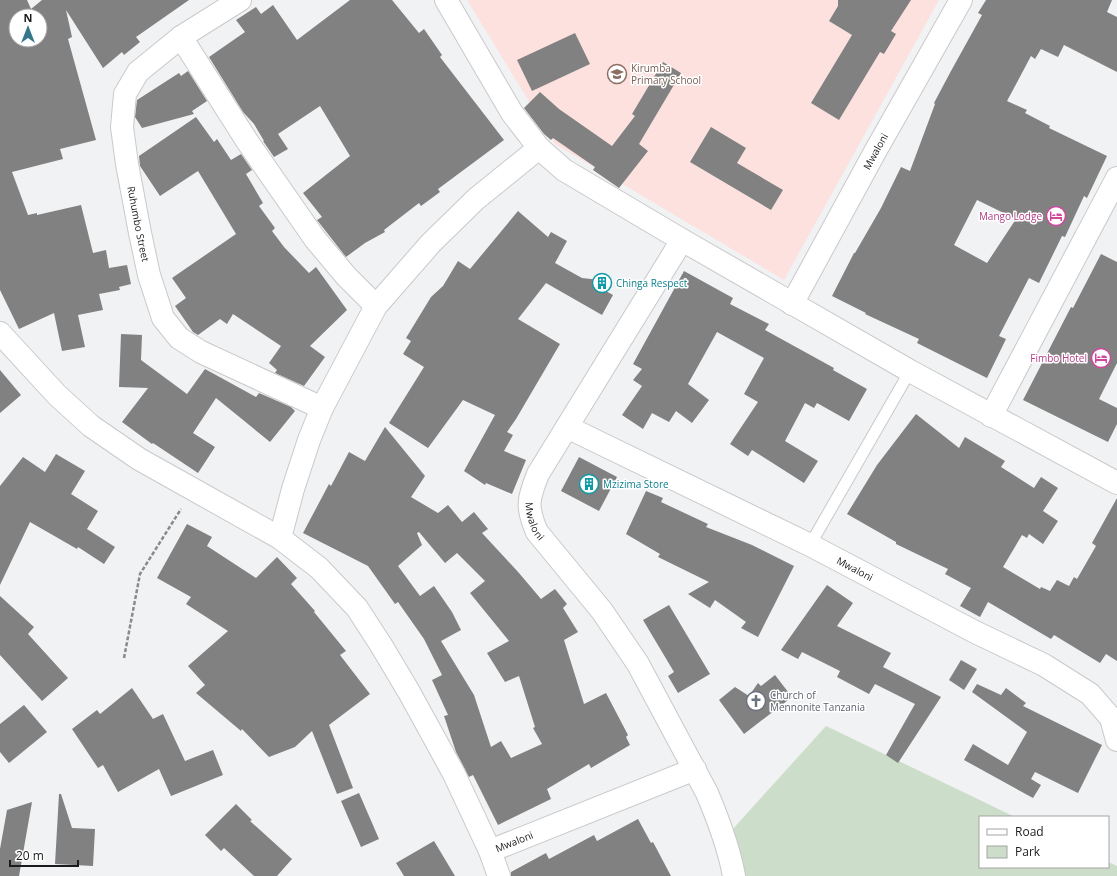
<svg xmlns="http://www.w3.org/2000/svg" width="1117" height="876" font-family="'Open Sans',sans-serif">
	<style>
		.education { fill: #fce1df }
		.green { fill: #ccddc9 }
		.building { fill: #818182; fill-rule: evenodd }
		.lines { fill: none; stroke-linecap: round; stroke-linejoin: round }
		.lane-casing { stroke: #c9c9ca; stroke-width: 13 }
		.street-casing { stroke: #c9c9ca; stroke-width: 24 }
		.path { stroke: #8a8a8b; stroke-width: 2.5; stroke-dasharray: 4 2; stroke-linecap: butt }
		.lane { stroke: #fff; stroke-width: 11 }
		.street { stroke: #fff; stroke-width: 22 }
		.labels { text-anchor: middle; stroke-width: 3; stroke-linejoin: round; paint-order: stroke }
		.education-label { font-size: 10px; fill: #785e54; stroke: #fff; text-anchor: start }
		.street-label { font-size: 10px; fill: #1b1b1c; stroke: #fff }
		.hotel-label { font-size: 10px; fill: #b23c85; stroke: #fff; text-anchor: end }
		.culture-label { font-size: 10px; fill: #0d838f; stroke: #fff; text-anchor: start }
		.worship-label { font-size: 10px; fill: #5b616d; stroke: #fff; text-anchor: start }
	</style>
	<rect width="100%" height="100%" fill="#f1f2f3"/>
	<!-- education -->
	<path class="education" d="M 467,0 L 939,0 L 784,280 L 555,144 Z"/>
	<!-- green -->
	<path class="green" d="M 826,726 L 1015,817 L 980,817 L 980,867 L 1108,867 L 1108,862 L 1117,866 L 1117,876 L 742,876 L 732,830 Z"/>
	<!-- building -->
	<g class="building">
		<path d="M 0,0 L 27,0 L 31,9 L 42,0 L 189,0 L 136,37 L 140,42 L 124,55 L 122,52 L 103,68 L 66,10 L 72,37 L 68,39 L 96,140 L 60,149 L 63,159 L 12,172 L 28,215 L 37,213 L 37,215 L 81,205 L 93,253 L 106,250 L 109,268 L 127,265 L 131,284 L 119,287 L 120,290 L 99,294 L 103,310 L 78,315 L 85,347 L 62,351 L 54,313 L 19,329 L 0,290 ZM 16,16 L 40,16 L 40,40 L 16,40 Z"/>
		<path d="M 350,0 L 392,0 L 419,33 L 424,29 L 442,55 L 440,57 L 504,140 L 438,189 L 440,192 L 421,206 L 419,203 L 384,230 L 385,232 L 365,243 L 346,257 L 317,220 L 322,217 L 303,193 L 350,156 L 320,106 L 278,134 L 288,149 L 274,157 L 263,141 L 264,141 L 254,124 L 243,112 L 209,57 L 245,32 L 236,20 L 256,7 L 261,14 L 273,5 L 297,40 Z"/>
		<path d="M 838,0 L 911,0 L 891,31 L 896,34 L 884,54 L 880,52 L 839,120 L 811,103 L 852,35 L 829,21 L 838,6 Z"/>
		<path d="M 986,0 L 1112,0 L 1107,12 L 1117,17 L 1117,72 L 1064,45 L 1058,57 L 1041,49 L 1035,59 L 1031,56 L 1007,101 L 1027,110 L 1025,113 L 1050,126 L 1049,128 L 1107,156 L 1087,198 L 1084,196 L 1065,237 L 1062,236 L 1039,283 L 1029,278 L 999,336 L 1006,339 L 987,378 L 917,343 L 919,339 L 865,314 L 866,313 L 832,296 L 854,253 L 855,253 L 881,208 L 901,167 L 910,171 L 935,104 L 934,103 L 951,71 L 982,15 L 978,13 ZM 977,200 L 1016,219 L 987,263 L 954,245 Z"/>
		<path d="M 575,33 L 590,64 L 532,91 L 517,60 Z"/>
		<path d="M 663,62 L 681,73 L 639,144 L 648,151 L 619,188 L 593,170 L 595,167 L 553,138 L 551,140 L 544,134 L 524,108 L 540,92 L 559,109 L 612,146 L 635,116 L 632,114 Z"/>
		<path d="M 188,71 L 207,101 L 192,111 L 194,114 L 142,128 L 135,117 L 137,100 L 179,73 L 181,76 Z"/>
		<path d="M 196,117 L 214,142 L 217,139 L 231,160 L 241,154 L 252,170 L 246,174 L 263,203 L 259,206 L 275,228 L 272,231 L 284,247 L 309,273 L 316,267 L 347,310 L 310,346 L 325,357 L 304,386 L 275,373 L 277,370 L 269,363 L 281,346 L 233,314 L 227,324 L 220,319 L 198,335 L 193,332 L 175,306 L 186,298 L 172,278 L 236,234 L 198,171 L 160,196 L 140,166 L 139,156 Z"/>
		<path d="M 711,127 L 746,148 L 737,163 L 783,190 L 771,210 L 690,162 Z"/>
		<path d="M 518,211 L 548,237 L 551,232 L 567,241 L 555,263 L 582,278 L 608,281 L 604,290 L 613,295 L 602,315 L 546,283 L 518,319 L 560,344 L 516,419 L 507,432 L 513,435 L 504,451 L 526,460 L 512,494 L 486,483 L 485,485 L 464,471 L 495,415 L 463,400 L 428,448 L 389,423 L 424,367 L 403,354 L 411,341 L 406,338 L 431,297 L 443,286 L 458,261 L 470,269 Z"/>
		<path d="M 1101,254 L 1117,262 L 1117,363 L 1099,399 L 1117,408 L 1117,424 L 1108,442 L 1023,400 L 1071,307 L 1073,308 Z"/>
		<path d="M 684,271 L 733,298 L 730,304 L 769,324 L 765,330 L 834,368 L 833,370 L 867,389 L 849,421 L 817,403 L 814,408 L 805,403 L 785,441 L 818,461 L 804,483 L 752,450 L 748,456 L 730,444 L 758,402 L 744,394 L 764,358 L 717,332 L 688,384 L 709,400 L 692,423 L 676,411 L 669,422 L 652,413 L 643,429 L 622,415 L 642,386 L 633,380 L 642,369 L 633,364 Z"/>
		<path d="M 121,334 L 142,335 L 141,360 L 187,394 L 205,369 L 256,397 L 259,393 L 291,407 L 295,411 L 270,442 L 216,398 L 193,433 L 215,447 L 198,473 L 153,443 L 152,444 L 122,422 L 148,388 L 119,387 Z"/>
		<path d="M 0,370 L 21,395 L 0,413 Z"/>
		<path d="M 916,414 L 959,448 L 965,437 L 1005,461 L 1001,467 L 1034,488 L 1041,477 L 1058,488 L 1043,511 L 1058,521 L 1043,544 L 1029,534 L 1027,538 L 1022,535 L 1003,567 L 1040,589 L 1041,587 L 1050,591 L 1057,580 L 1069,586 L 1074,577 L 1077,579 L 1096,546 L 1092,543 L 1117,498 L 1117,661 L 1106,654 L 1100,663 L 1054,635 L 1051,639 L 988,602 L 980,617 L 960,606 L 971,588 L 945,574 L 948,569 L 896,544 L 896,542 L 847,514 L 877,465 Z"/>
		<path d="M 385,427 L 425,476 L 411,497 L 438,513 L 448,505 L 462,522 L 474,512 L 488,529 L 482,533 L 519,573 L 541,599 L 555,589 L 567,604 L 563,608 L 578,632 L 564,640 L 584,704 L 606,693 L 628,735 L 626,737 L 630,745 L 591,768 L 589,764 L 547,789 L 551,799 L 498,825 L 473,775 L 469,777 L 456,752 L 444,716 L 448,715 L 432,680 L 442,675 L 424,639 L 398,602 L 395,604 L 368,566 L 303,533 L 329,484 L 331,486 L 349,452 L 365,461 ZM 419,532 L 445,563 L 457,553 L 485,581 L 470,593 L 509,641 L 487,653 L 505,682 L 519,676 L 535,727 L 533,728 L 542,744 L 511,758 L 501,741 L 491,747 L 474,695 L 441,641 L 461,630 L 452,612 L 434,586 L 420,596 L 398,566 L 422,545 L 417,533 Z"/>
		<path d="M 56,454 L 85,471 L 71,494 L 98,511 L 87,529 L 115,547 L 104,564 L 78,547 L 77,549 L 30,522 L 0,585 L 0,486 L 23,457 L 45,472 Z"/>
		<path d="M 579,457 L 617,477 L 599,511 L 561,491 Z"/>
		<path d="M 646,491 L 663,498 L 661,502 L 708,524 L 706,527 L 752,545 L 794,566 L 758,637 L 741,628 L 746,622 L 715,600 L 710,608 L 688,594 L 709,582 L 658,557 L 660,554 L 626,534 Z"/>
		<path d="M 187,524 L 212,537 L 207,546 L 256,578 L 277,557 L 297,578 L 291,584 L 315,611 L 314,612 L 346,651 L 340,655 L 370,694 L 329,725 L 353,788 L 337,794 L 312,731 L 295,747 L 269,757 L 242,729 L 241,731 L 196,693 L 205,685 L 188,666 L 228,631 L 186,604 L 191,597 L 157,578 Z"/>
		<path d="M 827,585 L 853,603 L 837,626 L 891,653 L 883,667 L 941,697 L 898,763 L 886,755 L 915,704 L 875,684 L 869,694 L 837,677 L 840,671 L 802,652 L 798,659 L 781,650 Z"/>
		<path d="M 0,596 L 34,627 L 28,634 L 68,678 L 42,701 L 0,655 Z"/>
		<path d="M 669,605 L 710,674 L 678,693 L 668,676 L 674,672 L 643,620 Z"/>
		<path d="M 961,660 L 977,669 L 964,690 L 949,680 Z"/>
		<path d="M 775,675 L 792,697 L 744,734 L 719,700 L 735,687 L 749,696 L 758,683 L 761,686 Z"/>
		<path d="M 977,684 L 1001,695 L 1006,688 L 1026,703 L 1023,706 L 1102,745 L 1078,793 L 1035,772 L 1031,779 L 1041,785 L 1033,798 L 964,760 L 973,744 L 1008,765 L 1027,732 L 972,692 Z"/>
		<path d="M 132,688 L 153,719 L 163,714 L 185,761 L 213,750 L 223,775 L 171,796 L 159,769 L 118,792 L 103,765 L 98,768 L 72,729 L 97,710 L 100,714 Z"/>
		<path d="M 24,705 L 47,732 L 9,763 L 0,752 L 0,724 Z"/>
		<path d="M 359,793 L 379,839 L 361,847 L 341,801 Z"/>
		<path d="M 59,794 L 61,794 L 72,828 L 95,829 L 93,866 L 55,864 Z"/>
		<path d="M 32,802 L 19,876 L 0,876 L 0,849 L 7,810 Z"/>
		<path d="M 236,804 L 252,820 L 250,821 L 292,859 L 277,876 L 254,876 L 224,848 L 221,851 L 205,835 Z"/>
		<path d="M 638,819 L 651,843 L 653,842 L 671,876 L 511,876 L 511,872 L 546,853 L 549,859 L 594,835 L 597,841 Z"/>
		<path d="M 434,841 L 455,876 L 404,876 L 396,863 Z"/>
	</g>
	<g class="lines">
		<defs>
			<path id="lane" d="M 810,545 L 910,371"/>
			<g id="street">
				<path id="s1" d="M 240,0 L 181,37 L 138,72 L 125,94 L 122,127 L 127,164 L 140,233 L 149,275 L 163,318 L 179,338 L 201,352 L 322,408"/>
				<path d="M 446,0 L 512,113 L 539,148 L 564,170 L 682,240 L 910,371 L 1117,483"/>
				<path d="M 181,37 L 247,141 L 315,239 L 346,276 L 376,306"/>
				<path id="s2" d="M 682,240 L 538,474 C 528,499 526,507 537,532 L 602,611 L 638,664 L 707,793 C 718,819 729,848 734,876"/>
				<path id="s3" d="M 792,304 L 876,150 L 961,0"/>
				<path d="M 0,333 L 57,395 L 91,426 L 139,459 L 280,538 L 319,568 L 357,608 L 381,645 L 409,692 L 454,774 L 490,851 L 499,876"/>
				<path d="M 991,416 L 1117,178"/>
				<path id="s4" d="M 567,427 L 810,545 L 975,632 L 1044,665 L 1090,694 L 1111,718 L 1117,740"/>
				<path d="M 280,538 L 293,489 L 309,440 L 322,408 L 376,306 L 431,243 L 476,199 L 539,148"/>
				<path id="s5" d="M 490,851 L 695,769"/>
			</g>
		</defs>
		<!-- lane casing -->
		<use href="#lane" class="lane-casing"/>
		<!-- street casing -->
		<use href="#street" class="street-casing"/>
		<!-- path -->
		<path class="path" d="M 124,658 L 140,574 L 181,509"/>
		<!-- lane -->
		<use href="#lane" class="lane"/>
		<!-- street -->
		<use href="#street" class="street"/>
	</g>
	<!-- icons -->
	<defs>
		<symbol id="school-ring" viewBox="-11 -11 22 22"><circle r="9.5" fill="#fff" stroke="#8d6e63" stroke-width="1.5"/><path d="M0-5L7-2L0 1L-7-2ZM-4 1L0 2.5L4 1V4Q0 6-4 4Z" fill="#8d6e63"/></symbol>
		<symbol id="hotel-ring" viewBox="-11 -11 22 22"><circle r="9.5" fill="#fff" stroke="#d1479c" stroke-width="1.5"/><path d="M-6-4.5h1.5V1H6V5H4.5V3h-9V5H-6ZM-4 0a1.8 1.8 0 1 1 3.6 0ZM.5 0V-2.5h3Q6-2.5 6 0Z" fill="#d1479c"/></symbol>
		<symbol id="building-ring" viewBox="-11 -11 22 22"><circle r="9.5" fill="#fff" stroke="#0f9aa8" stroke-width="1.5"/><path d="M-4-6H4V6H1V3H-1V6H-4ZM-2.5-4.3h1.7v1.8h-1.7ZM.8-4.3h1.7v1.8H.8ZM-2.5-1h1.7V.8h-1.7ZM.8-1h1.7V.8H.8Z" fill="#0f9aa8"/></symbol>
		<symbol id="church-ring" viewBox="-11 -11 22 22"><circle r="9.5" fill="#fff" stroke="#6b7280" stroke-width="1.5"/><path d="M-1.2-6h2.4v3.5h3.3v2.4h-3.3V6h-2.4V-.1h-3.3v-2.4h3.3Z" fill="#6b7280"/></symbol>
	</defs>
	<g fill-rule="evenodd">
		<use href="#school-ring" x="606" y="63" width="22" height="22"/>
		<use href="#hotel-ring" x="1045" y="205" width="22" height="22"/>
		<use href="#building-ring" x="591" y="272" width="22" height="22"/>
		<use href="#hotel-ring" x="1090" y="347" width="22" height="22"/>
		<use href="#building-ring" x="578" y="473" width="22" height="22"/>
		<use href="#church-ring" x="745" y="690" width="22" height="22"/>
	</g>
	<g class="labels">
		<!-- education labels -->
		<g class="education-label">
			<text x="631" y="72">Kirumba<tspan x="631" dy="12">Primary School</tspan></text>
		</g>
		<!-- street labels -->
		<g class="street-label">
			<text dy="4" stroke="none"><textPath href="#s3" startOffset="174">Mwaloni</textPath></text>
			<text dy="4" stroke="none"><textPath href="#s1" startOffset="282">Ruhumbo Street</textPath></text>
			<text dy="4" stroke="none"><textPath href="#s2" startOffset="324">Mwaloni</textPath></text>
			<text dy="4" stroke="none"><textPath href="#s4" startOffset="321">Mwaloni</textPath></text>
			<text dy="4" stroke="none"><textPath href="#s5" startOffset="26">Mwaloni</textPath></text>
		</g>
		<!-- hotel labels -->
		<g class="hotel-label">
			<text x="1042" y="220">Mango Lodge</text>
			<text x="1087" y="362">Fimbo Hotel</text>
		</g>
		<!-- culture labels -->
		<g class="culture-label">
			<text x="616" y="287">Chinga Respect</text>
			<text x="603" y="488">Mzizima Store</text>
		</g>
		<!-- worship labels -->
		<g class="worship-label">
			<text x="770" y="699">Church of<tspan x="770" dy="12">Mennonite Tanzania</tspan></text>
		</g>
	</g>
	<!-- legend -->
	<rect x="979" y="816" width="130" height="52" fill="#ffffff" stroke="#a4a4a4"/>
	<rect x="987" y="829" width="20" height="6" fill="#ffffff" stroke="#a4a4a4"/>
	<text x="1015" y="836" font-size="12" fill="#1b1b1c">Road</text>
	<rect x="987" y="846" width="20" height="12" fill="#ccddc9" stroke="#a4a4a4"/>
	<text x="1015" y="856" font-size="12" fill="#1b1b1c">Park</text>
	<!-- north arrow -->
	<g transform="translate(28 28)"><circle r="19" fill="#ffffff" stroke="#a4a4a4"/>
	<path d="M0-3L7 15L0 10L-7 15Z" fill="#357789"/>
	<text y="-6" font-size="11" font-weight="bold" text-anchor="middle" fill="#1b1b1c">N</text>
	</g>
	<!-- scale -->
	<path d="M10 860v6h68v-6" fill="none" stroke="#1b1b1c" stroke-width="2"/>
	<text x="16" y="860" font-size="12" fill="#1b1b1c" stroke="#ffffff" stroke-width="3" paint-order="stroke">20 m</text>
</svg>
